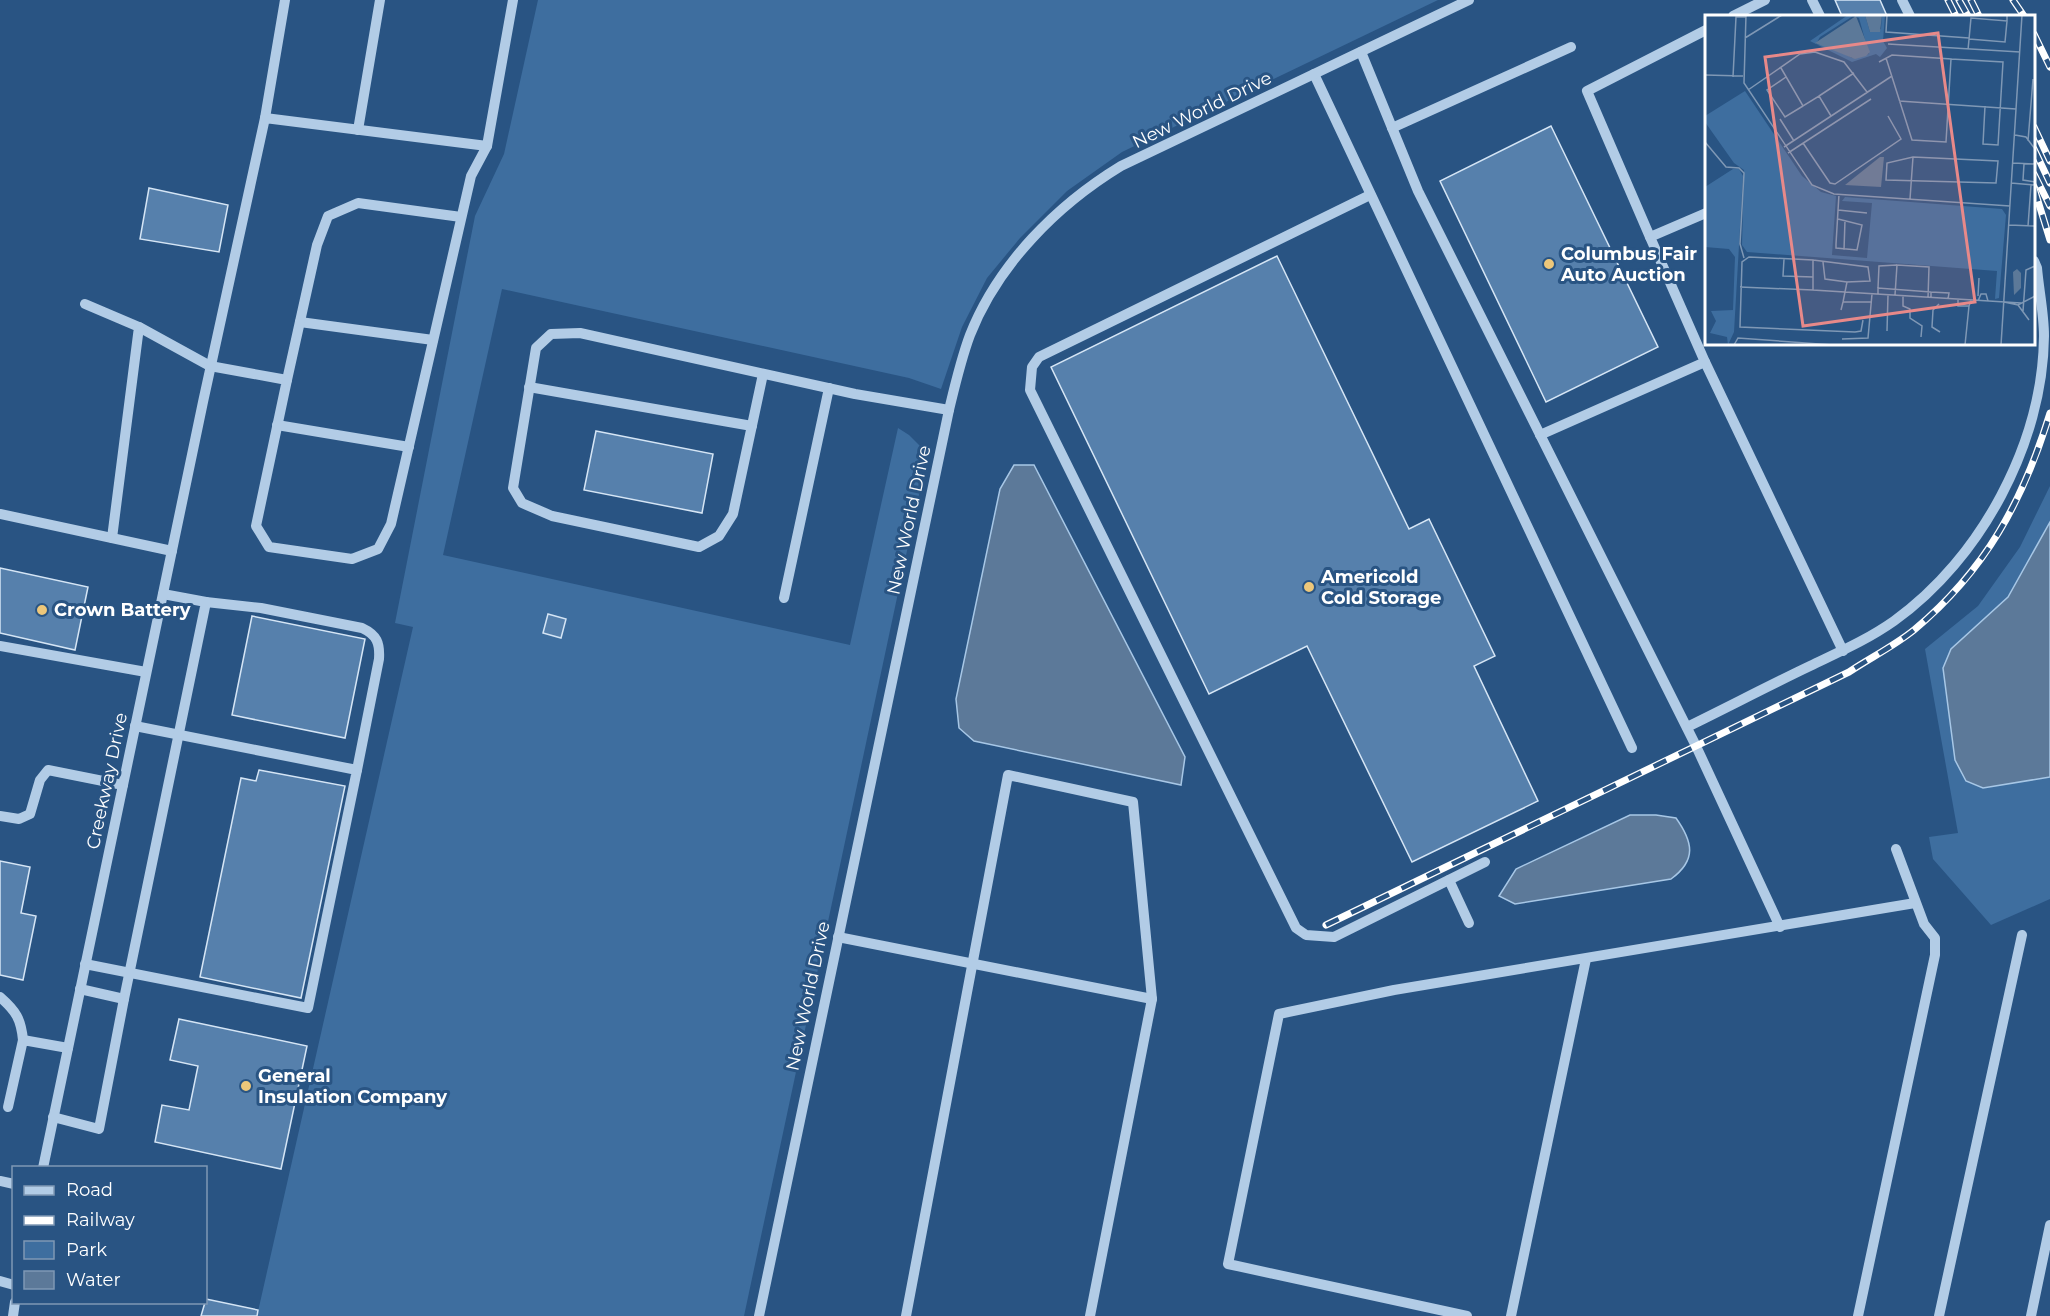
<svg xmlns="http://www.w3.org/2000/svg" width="2050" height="1316" font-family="Montserrat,sans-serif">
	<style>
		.green { fill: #3e6e9f }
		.water { fill: #5c7999; stroke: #a7c7e6; stroke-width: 1.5 }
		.building { fill: #5680ac; stroke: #d5e5f5; stroke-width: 1.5 }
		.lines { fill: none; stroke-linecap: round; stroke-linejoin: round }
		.minor { stroke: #b2cce6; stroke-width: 10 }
		.rail-casing { stroke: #fff; stroke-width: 7 }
		.rail { stroke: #295483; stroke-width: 4.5; stroke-dasharray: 14; stroke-linecap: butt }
		.poi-dot { fill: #edc77a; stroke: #295483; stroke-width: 2 }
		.labels { text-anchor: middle; stroke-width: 6; stroke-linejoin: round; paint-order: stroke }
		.street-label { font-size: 18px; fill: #fff; stroke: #295483 }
		.poi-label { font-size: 18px; font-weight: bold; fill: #fff; stroke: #295483; text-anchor: start }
		.inset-road { fill: none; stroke: #7f98b5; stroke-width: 1.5 }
		.view { fill: #e88989; fill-opacity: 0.15; stroke: #e88989; stroke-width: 3 }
		.inset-edge { fill: none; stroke: #fff; stroke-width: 3 }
	</style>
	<rect width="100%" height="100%" fill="#295483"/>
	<!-- green -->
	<g class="green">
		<path d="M 538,0 L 1438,0 L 1122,152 L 1067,191 L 1020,238 L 987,278 L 962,327 L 941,389 L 909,378 L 502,289 L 443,555 L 850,645 L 898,428 L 909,435 L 925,451 L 924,471 L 744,1316 L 257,1316 L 413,627 L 395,623 L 475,216 L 504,154 Z"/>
		<path d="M 2050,486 L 2050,522 L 2008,597 L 1951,649 L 1983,788 L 2050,777 L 2050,899 L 1991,925 L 1933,859 L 1929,837 L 1958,833 L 1925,649 L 1978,606 L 2020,547 Z"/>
	</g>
	<!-- water -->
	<g class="water">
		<path d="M 1014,465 L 1034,465 L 1185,757 L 1181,785 L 974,741 L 959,728 L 956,699 L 1000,489 Z"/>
		<path d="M 2050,522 L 2050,777 L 1983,788 L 1966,781 L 1955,760 L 1943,668 L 1951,649 L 2008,597 Z"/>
		<path d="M 1630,815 L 1656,815 L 1676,818 C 1693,842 1697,860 1671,879 L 1515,904 L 1499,896 L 1516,869 Z"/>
	</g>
	<!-- building -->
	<g class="building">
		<path d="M 1835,0 L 1880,0 L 1887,16 L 1842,16 Z"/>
		<path d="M 1551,126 L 1658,347 L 1546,402 L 1440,181 Z"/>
		<path d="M 149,188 L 228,205 L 219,252 L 140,239 Z"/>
		<path d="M 1277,256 L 1409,529 L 1429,519 L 1495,656 L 1474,666 L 1538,801 L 1412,862 L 1307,646 L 1209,694 L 1051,367 Z"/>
		<path d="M 596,431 L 713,454 L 702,513 L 584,490 Z"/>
		<path d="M 0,568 L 88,587 L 75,650 L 0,633 Z"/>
		<path d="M 548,614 L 566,619 L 561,638 L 543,633 Z"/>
		<path d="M 252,616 L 365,639 L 345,738 L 232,715 Z"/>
		<path d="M 259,770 L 345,786 L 301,998 L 200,977 L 241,778 L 256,781 Z"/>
		<path d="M 0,861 L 30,867 L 21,913 L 36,916 L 23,980 L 0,975 Z"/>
		<path d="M 179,1019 L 307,1046 L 281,1169 L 155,1142 L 162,1105 L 189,1110 L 198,1066 L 170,1060 Z"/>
		<path d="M 206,1299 L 258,1310 L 257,1316 L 201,1316 Z"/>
	</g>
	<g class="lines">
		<!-- minor -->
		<g class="minor">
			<path d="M 1812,0 L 1820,16"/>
			<path d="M 1902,0 L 1910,16"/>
			<path d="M 1733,16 L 1765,0"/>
			<path d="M 1361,52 L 1418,191 L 1696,746 L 1780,927"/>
			<path d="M 1314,74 L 1632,748"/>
			<path d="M 265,118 L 285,0"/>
			<path d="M 1392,128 L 1571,47"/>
			<path d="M 358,130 L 380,0"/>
			<path d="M 1370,195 L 1039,357 L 1032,367 L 1030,390 L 1296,928 L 1306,935 L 1334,937 L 1485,862"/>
			<path d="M 1650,237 L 1587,91 L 1706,30"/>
			<path d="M 85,304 L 139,327 L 112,538"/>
			<path d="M 300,322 L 433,340"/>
			<path d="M 139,327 L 210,366 L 287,380 L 256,526 L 269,547 L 352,559 L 378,549 L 391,524 L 471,176 L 487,146"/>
			<path d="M 1705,362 L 1843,651"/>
			<path d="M 763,374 L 733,514 L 719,536 L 699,547 L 552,516 L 522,503 L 513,488 L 536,348 L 551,334 L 580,333 L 855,394 L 949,410"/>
			<path d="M 287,380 L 317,245 L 328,216 L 358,203 L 461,217"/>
			<path d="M 529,387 L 752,426"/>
			<path d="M 277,425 L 409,447"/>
			<path d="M 1540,435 L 1705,362 L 1650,237 L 1706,213"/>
			<path d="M 0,514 L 172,551"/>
			<path d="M 784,598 L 829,388"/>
			<path d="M 206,602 L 261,608 L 362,628 C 377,635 380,643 379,659 L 357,770"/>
			<path d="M 0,646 L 146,672"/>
			<path d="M 1687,727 C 1728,707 1768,686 1810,666 C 1839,652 1867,640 1894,621 C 1981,559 2043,443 2044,336 C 2044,314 2039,291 2037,268 L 2034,261"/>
			<path d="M 0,816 L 19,819 L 30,814 L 40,780 L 48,770 L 123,785"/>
			<path d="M 1449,880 L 1469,923"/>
			<path d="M 838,937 L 1152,999"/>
			<path d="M 85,964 L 308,1008 L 357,770 L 135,726"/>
			<path d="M 0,997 C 16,1011 21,1019 23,1040"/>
			<path d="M 124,999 L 206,602 L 163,594"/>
			<path d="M 8,1107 L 23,1040 L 68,1048"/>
			<path d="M 53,1117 L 99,1129 L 124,999 L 80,989"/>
			<path d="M 43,1168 L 203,402 L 265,118 L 487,146 L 513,0"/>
			<path d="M 0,1181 L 14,1184"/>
			<path d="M 0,1281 L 14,1285"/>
			<path d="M 13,1316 L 15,1302"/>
			<path d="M 759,1316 L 949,410 C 955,385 961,359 970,335 C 998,264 1057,205 1121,166 L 1469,0"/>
			<path d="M 906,1316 L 1008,775 L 1133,802 L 1152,999 L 1090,1316"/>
			<path d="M 1467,1316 L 1228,1264 L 1279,1014 L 1394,990 L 1915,903"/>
			<path d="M 1511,1316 L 1586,959"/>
			<path d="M 1858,1316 L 1935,955 L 1935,938 L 1924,924 L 1896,849"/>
			<path d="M 1939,1316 L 2022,935"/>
			<path d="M 2031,1316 L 2050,1225"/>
		</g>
		<defs>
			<g id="rail">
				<path d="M 1948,0 L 1956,16"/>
				<path d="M 1959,0 L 1968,16"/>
				<path d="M 1971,0 L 1979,16"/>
				<path d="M 2013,0 L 2024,16"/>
				<path d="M 2034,34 L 2050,67"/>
				<path d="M 2034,127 L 2050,161"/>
				<path d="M 2034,149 L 2050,183"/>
				<path d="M 2034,174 L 2050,206"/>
				<path d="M 2034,188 L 2050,240"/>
				<path d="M 1326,925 L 1849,672 C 1870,658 1894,646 1914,630 C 1986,570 2023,501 2050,413"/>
			</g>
		</defs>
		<!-- rail casing -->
		<use href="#rail" class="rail-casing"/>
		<!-- rail -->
		<use href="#rail" class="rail"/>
	</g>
	<!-- markers -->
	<g class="poi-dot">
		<circle cx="1549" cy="264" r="6"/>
		<circle cx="1309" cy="587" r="6"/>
		<circle cx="42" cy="610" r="6"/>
		<circle cx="246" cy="1086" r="6"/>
	</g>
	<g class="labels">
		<!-- street labels -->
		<g class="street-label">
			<text transform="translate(1202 110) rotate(-26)" y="6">New World Drive</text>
			<text transform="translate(909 520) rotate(-78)" y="6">New World Drive</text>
			<text transform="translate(107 781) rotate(-78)" y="6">Creekway Drive</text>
			<text transform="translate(808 996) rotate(-78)" y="6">New World Drive</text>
		</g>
		<!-- poi labels -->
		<g class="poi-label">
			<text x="1561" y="260">Columbus Fair<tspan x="1561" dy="21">Auto Auction</tspan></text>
			<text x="1321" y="583">Americold<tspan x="1321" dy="21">Cold Storage</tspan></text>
			<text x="54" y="616">Crown Battery</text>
			<text x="258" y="1082">General<tspan x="258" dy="21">Insulation Company</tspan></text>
		</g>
	</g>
	<!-- overview -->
	<g transform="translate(1705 15)">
		<rect width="330" height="330" fill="#295483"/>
		<path d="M 143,0 L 160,0 L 165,17 L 176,14 L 177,0 L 180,0 L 178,26 L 182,33 L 175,42 L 171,39 L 147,47 L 105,26 ZM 148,1 L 154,3 L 164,39 L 147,43 L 131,33 L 111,29 L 115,22 ZM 40,76 L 97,161 L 116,177 L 131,181 L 127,240 L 162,243 L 167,188 L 137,186 L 140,182 L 297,194 L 301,200 L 294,283 L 290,284 L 292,256 L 42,237 L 37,230 L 39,155 L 29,148 L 0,107 L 0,101 ZM 28,154 L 34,154 L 38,161 L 29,317 L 23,330 L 22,322 L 5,318 L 11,306 L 6,296 L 28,295 L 30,242 L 24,234 L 0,232 L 0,172 Z" fill="#3e6e9f" fill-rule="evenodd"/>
		<path d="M 160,0 L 177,0 L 175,17 L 165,17 ZM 151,1 L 165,37 L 161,41 L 150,44 L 110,28 ZM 175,142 L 179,142 L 176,172 L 140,170 ZM 312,254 L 316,258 L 316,273 L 309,280 L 308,257 Z" fill="#5c7999"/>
		<path class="inset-road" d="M 41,0 L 39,68 L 107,170 L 129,179 L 305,191M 182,0 L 181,17 L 264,23M 40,23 L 77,0M 264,24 L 300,27 L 302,6M 183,29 L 315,37M 263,35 L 266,3 L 302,6 L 302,0M 246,44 L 298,47 L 293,130 L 278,129 L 280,91M 174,47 L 187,40 L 246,44 L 241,127 L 207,125 L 181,43M 76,53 L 98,91 L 114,81 L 126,101M 0,60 L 38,61M 28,62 L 31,2 L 41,2M 81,62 L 62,75 L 80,102 L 98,91M 43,75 L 95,39 L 110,37 L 139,47 L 162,77M 114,81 L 149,58M 194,86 L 311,94M 75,104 L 89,126M 310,120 L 321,122 L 330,134M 323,126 L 328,64M 0,127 L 21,152 L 34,153 L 39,158 L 35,229 L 39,243M 98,128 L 125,168 L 130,169 L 196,124 L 183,101M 79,132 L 187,61M 83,138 L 166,84M 208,142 L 293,146 L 291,168 L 181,165 L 182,148 ZM 308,148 L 330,149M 319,149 L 318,165 L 330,167M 306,168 L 330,170M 205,184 L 208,142M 133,195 L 162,198M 133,204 L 157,210 L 152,235 L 131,233 L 131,229 L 134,179M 304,210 L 330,211M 323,211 L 326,170M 139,235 L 140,205M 79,244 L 78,261 L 108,262M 108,245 L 163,252 L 165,266 L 142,267 L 138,287M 118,247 L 120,264 L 142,267M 35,272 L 108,275M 173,273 L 174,251 L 192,250M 173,279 L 173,273 L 226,277M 190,280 L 192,250 L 224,252 L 223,283M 198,281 L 198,291 L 205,294 L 205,303 L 217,311 L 216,322M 273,281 L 274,263M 226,283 L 226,277 L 244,278 L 243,284M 253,284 L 253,291 L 264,291 L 266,285M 273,286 L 276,279 L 281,279 L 283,286M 299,287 L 313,290 L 330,281M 234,289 L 228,295 L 227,312 L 235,317M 313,290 L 324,305M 136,295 L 138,287 L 166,287M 318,296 L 321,255 L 330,251M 158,305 L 156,316 L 150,317 L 35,312 L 37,247 L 44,242 L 108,245 L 108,275 L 316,288M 182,316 L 183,280M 137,324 L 163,323 L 167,279M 29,330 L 33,323 L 128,330M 260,330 L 264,291M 296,330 L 317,0"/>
		<path class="view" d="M 233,18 L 270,287 L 98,311 L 60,42 Z"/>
		<rect width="330" height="330" class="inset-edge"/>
	</g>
	<!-- legend -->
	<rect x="12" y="1166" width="195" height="138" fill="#295483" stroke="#7f98b5" stroke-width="1.5"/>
	<rect x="24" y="1186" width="30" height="9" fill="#b2cce6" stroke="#7f98b5" stroke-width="1.5"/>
	<text x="66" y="1196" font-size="18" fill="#ffffff">Road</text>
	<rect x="24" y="1216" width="30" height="9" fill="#ffffff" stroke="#7f98b5" stroke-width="1.5"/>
	<text x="66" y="1226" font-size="18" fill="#ffffff">Railway</text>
	<rect x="24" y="1241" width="30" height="18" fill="#3e6e9f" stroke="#7f98b5" stroke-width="1.5"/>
	<text x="66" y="1256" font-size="18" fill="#ffffff">Park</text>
	<rect x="24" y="1271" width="30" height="18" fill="#5c7999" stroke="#7f98b5" stroke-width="1.5"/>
	<text x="66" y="1286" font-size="18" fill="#ffffff">Water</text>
</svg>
